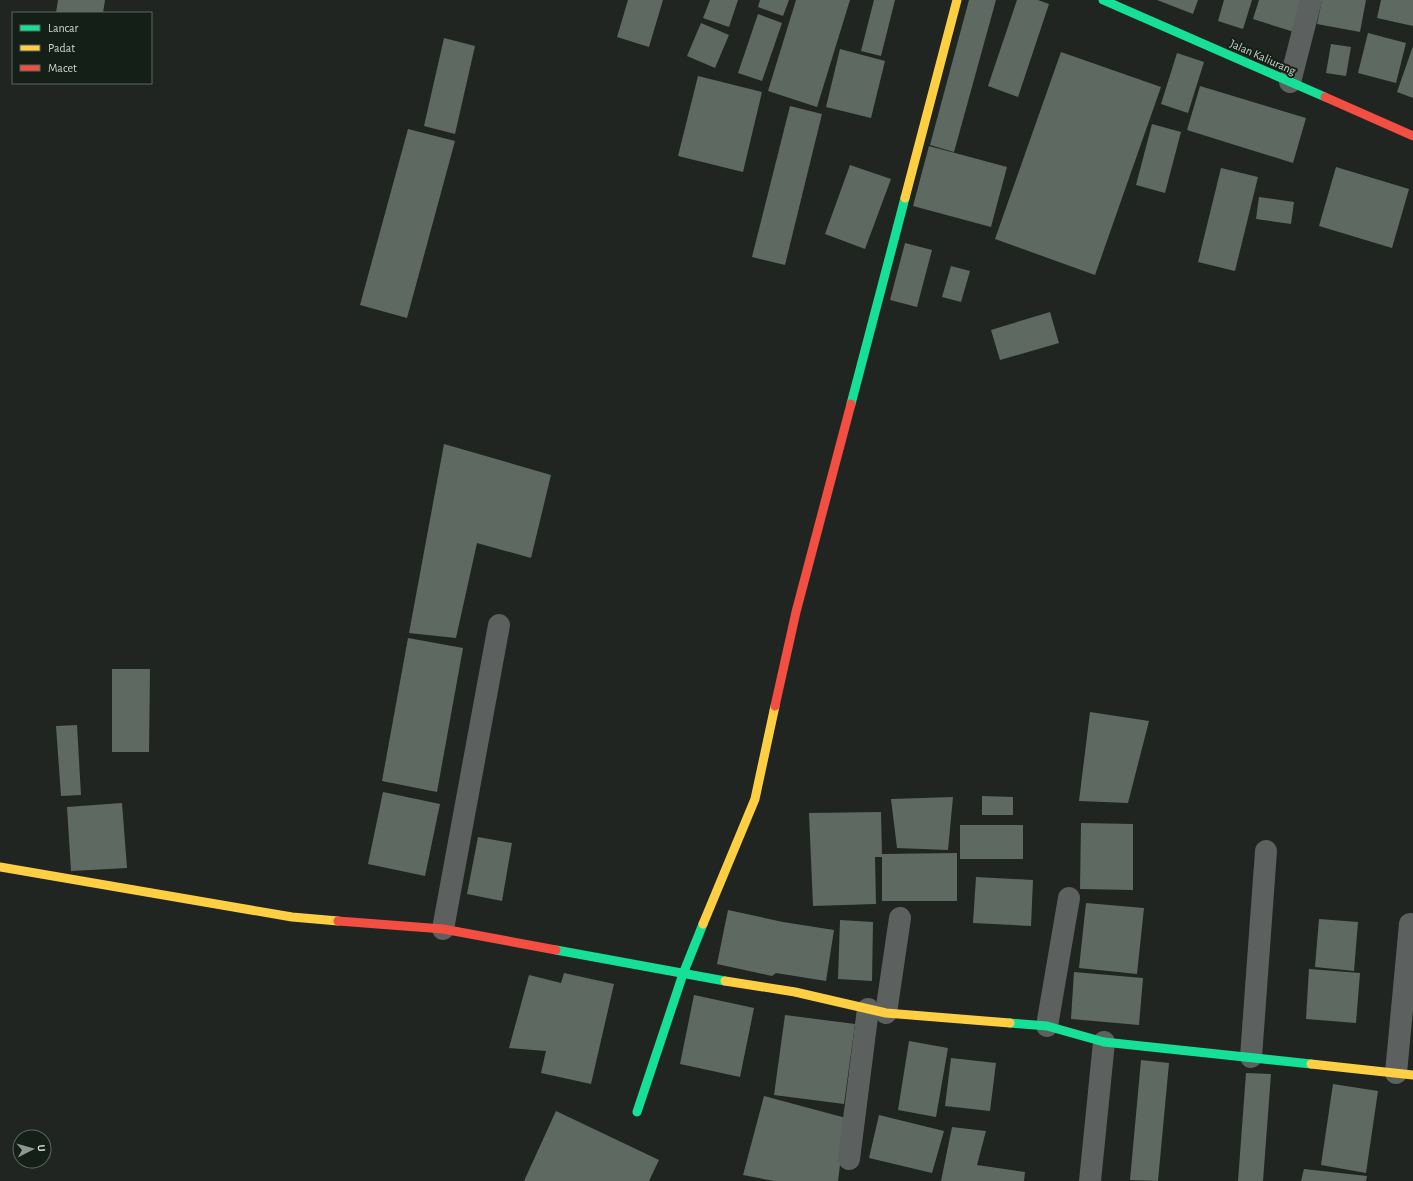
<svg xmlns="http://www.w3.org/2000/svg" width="1413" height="1181" font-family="'Alegreya Sans',sans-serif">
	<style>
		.building { fill: #5e6962 }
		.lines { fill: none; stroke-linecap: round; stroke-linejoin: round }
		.street { stroke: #5c605e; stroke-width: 22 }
		.fast { stroke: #16e098; stroke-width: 9 }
		.slow { stroke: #ffcf43; stroke-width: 9 }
		.jam { stroke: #f24e42; stroke-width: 9 }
		.labels { text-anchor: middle; stroke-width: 4; stroke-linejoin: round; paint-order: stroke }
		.street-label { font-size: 12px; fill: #cdd4cf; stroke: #141f18 }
	</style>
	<rect width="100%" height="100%" fill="#202522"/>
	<!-- building -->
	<g class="building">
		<path d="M 58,0 L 105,0 L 103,13 L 56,13 Z"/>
		<path d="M 628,0 L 663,0 L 649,47 L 617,37 Z"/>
		<path d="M 710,0 L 738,0 L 729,27 L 703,18 Z"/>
		<path d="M 760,0 L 789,0 L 783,16 L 758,7 Z"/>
		<path d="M 796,0 L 850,0 L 817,107 L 768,91 Z"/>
		<path d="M 874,0 L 895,0 L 881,56 L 861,51 Z"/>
		<path d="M 969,0 L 996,0 L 954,152 L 930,145 Z"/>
		<path d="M 1017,0 L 1038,0 L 1049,4 L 1018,97 L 988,86 Z"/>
		<path d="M 1157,0 L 1198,0 L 1193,14 Z"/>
		<path d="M 1224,0 L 1252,0 L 1243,29 L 1218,21 Z"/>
		<path d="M 1259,0 L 1303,0 L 1294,32 L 1253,19 Z"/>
		<path d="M 1322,0 L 1366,0 L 1360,32 L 1317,24 Z"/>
		<path d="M 1381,0 L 1413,0 L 1413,26 L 1377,18 Z"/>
		<path d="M 758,14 L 782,23 L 762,81 L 738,73 Z"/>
		<path d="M 701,23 L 729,35 L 715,68 L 687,56 Z"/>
		<path d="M 1368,33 L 1406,43 L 1396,83 L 1358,73 Z"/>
		<path d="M 444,38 L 475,46 L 455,134 L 424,126 Z"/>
		<path d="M 1331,44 L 1351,47 L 1346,76 L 1326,73 Z"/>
		<path d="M 1413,46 L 1413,98 L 1397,92 Z"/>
		<path d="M 840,49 L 885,61 L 871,118 L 826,107 Z"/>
		<path d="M 1061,52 L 1161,87 L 1095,275 L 995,239 Z"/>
		<path d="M 1177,53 L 1204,62 L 1188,113 L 1161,104 Z"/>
		<path d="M 698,76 L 762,92 L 743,172 L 678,156 Z"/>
		<path d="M 1200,86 L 1306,118 L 1293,163 L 1187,130 Z"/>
		<path d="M 790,106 L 822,114 L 785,265 L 752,257 Z"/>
		<path d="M 1152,124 L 1181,132 L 1165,193 L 1136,185 Z"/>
		<path d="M 408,129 L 455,141 L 407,318 L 360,305 Z"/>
		<path d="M 929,146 L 1007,167 L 991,227 L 913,206 Z"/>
		<path d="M 850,165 L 891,179 L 865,249 L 825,234 Z"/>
		<path d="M 1336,167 L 1409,189 L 1392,248 L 1319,226 Z"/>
		<path d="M 1221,168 L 1258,177 L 1235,271 L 1198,262 Z"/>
		<path d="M 1259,197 L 1294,202 L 1291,224 L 1256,219 Z"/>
		<path d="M 905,243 L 932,250 L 917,307 L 890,300 Z"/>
		<path d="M 951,266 L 970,271 L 961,302 L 942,297 Z"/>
		<path d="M 1050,312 L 1059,343 L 1000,360 L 991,330 Z"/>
		<path d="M 444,444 L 551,475 L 531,558 L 477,543 L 456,638 L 409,633 Z"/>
		<path d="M 408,638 L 463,648 L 437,792 L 382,781 Z"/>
		<path d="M 112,669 L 150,669 L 149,752 L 112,752 Z"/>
		<path d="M 1090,712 L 1149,721 L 1128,803 L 1079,801 Z"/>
		<path d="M 77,725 L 81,795 L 61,796 L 56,726 Z"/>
		<path d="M 383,792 L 440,804 L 425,876 L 368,864 Z"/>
		<path d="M 982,796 L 1013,797 L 1013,815 L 982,815 Z"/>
		<path d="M 953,797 L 948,850 L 897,848 L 891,799 Z"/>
		<path d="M 122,803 L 127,868 L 71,871 L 67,807 Z"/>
		<path d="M 881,812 L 882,854 L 957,853 L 957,901 L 882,901 L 882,857 L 875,857 L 876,904 L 813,906 L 809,813 Z"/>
		<path d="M 1081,823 L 1133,824 L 1133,890 L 1080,889 Z"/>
		<rect x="960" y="825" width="63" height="34"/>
		<path d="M 478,837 L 512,843 L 502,901 L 467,894 Z"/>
		<path d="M 976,877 L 1033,880 L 1031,926 L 973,923 Z"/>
		<path d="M 1086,903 L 1144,908 L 1137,974 L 1079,968 Z"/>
		<path d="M 728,910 L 783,922 L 834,930 L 826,981 L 776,973 L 772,976 L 717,964 Z"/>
		<path d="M 1319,919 L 1358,922 L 1354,971 L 1315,967 Z"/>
		<path d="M 840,920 L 873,922 L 872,981 L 838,979 Z"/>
		<path d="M 1309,969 L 1360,973 L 1356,1023 L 1306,1019 Z"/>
		<path d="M 1074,972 L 1143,978 L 1139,1025 L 1071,1019 Z"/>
		<path d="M 564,973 L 614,984 L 591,1084 L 541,1073 L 546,1051 L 509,1048 L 529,975 L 561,983 Z"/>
		<path d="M 694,995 L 754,1008 L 740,1077 L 680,1064 Z"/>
		<path d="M 785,1015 L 855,1024 L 844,1104 L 774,1095 Z"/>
		<path d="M 909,1041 L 948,1048 L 936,1117 L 898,1110 Z"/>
		<path d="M 951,1058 L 996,1063 L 990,1111 L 945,1106 Z"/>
		<path d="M 1141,1060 L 1169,1063 L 1158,1181 L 1130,1180 Z"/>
		<path d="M 1246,1073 L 1271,1074 L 1263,1181 L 1238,1181 Z"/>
		<path d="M 1333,1084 L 1378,1091 L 1366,1173 L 1321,1165 Z"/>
		<path d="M 764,1096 L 846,1118 L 838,1181 L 774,1181 L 743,1175 Z"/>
		<path d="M 556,1111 L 659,1160 L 649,1181 L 524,1181 Z"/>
		<path d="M 879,1115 L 944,1131 L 932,1173 L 869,1158 Z"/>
		<path d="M 952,1127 L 986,1131 L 977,1165 L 1025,1172 L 1024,1181 L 941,1181 Z"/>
		<path d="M 1304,1169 L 1367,1176 L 1366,1181 L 1301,1181 Z"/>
	</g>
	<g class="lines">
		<!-- street -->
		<g class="street">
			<path d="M 1290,82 L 1311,0"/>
			<path d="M 443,929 L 499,625"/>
			<path d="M 886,1013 L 900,918"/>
			<path d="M 1047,1026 L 1069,898"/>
			<path d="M 1251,1057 L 1266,851"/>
			<path d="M 1396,1073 L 1410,924"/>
			<path d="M 849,1159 L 868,1009"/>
			<path d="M 1090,1181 L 1104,1042"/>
		</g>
		<!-- fast -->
		<g class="fast">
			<path d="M 1103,0 L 1325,97"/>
			<path d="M 851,404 L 905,198"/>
			<path d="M 556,950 L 725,981"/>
			<path d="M 1010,1023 L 1047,1026 L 1104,1042 L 1311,1064"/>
			<path d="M 637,1112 L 683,974 L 703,924"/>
		</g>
		<!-- slow -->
		<g class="slow">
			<path d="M 905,198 L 957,0"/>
			<path d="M 0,867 L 292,917 L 338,921"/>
			<path d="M 703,924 L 755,799 L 775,706"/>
			<path d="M 725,981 L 795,992 L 886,1013 L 1010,1023"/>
			<path d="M 1311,1064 L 1413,1075"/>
		</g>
		<!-- jam -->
		<g class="jam">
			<path d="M 1325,97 L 1413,136"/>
			<path d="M 775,706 L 796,612 L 851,404"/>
			<path d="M 338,921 L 443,929 L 556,950"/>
		</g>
	</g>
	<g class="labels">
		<!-- street labels -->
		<g class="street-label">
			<text transform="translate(1263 57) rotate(24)" y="4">Jalan Kaliurang</text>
		</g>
	</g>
	<!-- legend -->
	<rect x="12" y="12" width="140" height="72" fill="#141f18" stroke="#5e6761"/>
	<rect x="20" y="25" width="20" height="6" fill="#16e098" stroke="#5e6761"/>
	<text x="48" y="32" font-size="12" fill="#cdd4cf">Lancar</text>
	<rect x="20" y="45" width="20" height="6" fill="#ffcf43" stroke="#5e6761"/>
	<text x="48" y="52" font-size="12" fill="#cdd4cf">Padat</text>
	<rect x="20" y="65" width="20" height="6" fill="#f24e42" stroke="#5e6761"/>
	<text x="48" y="72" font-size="12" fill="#cdd4cf">Macet</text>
	<!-- north arrow -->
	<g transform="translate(32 1149) rotate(84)"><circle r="19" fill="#141f18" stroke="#5e6761"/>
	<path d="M0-3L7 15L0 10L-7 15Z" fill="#909792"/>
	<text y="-6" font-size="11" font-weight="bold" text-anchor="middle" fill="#cdd4cf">U</text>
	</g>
</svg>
